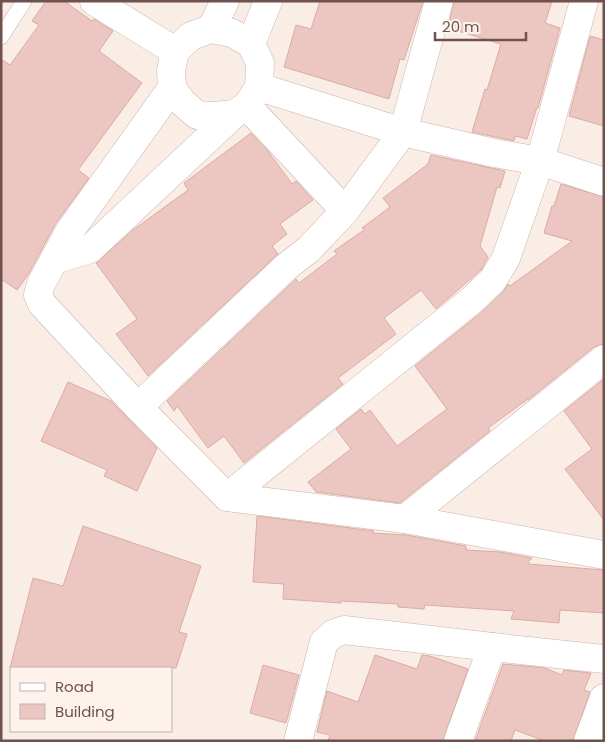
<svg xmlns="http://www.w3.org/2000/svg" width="605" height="742" font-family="Poppins,sans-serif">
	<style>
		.building { fill: #ecc7c1; stroke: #dcaba3 }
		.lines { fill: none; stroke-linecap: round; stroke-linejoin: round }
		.lane-casing { stroke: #cab3ad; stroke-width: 16 }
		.street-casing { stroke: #cab3ad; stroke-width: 29 }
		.lane { stroke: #fff; stroke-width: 15 }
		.street { stroke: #fff; stroke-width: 28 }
	</style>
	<rect width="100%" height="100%" fill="#f9ede6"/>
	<!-- building -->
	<g class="building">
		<path d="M 46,1 L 64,1 L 92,21 L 94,19 L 113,31 L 99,51 L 142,83 L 78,170 L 89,178 L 56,223 L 28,275 L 17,290 L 1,279 L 1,59 L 10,65 L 39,25 L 32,21 Z"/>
		<path d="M 320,1 L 423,1 L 404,60 L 400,59 L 389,99 L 284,67 L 296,25 L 311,29 Z"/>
		<path d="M 454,1 L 552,1 L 545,23 L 560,28 L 538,108 L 537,107 L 527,139 L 515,136 L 514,141 L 472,132 L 485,89 L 487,90 L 501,44 L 448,28 Z"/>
		<path d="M 590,36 L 604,40 L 604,126 L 569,116 Z"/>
		<path d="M 251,133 L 268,151 L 292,184 L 296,181 L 313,200 L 280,224 L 287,234 L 272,246 L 278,254 L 148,376 L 116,334 L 137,319 L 96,263 L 133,230 L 188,190 L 184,183 Z"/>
		<path d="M 431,155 L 505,171 L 500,188 L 497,187 L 480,246 L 488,257 L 481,270 L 436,309 L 421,290 L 384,318 L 396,334 L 338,378 L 343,384 L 244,463 L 224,436 L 208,448 L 177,406 L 174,411 L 167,401 L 296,279 L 299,283 L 337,254 L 334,251 L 364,230 L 362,228 L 390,207 L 383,198 L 428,164 Z"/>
		<path d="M 561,184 L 604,197 L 604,344 L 594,347 L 528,400 L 528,399 L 488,428 L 490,431 L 400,503 L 316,492 L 308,482 L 351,449 L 336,429 L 361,409 L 365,414 L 370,410 L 397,446 L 447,409 L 415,366 L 482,312 L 504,291 L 508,284 L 510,286 L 572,241 L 544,233 L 552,206 L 554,206 Z"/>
		<path d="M 604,379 L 604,520 L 565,469 L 592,449 L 564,411 Z"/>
		<path d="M 68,382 L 111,401 L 157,448 L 137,491 L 104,476 L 107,470 L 41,441 Z"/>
		<path d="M 257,516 L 374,531 L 372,533 L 406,535 L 466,546 L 466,550 L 501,552 L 532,558 L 529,561 L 528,564 L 604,570 L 604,613 L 560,610 L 559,623 L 511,619 L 514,611 L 425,605 L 424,609 L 398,607 L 398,604 L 341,601 L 341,603 L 283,599 L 284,584 L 253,582 Z"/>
		<path d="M 83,526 L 201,566 L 179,632 L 187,634 L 176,668 L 10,668 L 33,578 L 63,586 Z"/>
		<path d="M 375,655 L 417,669 L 422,655 L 430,656 L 468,669 L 443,741 L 328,741 L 330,735 L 317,732 L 327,691 L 358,702 Z"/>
		<path d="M 503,664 L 545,668 L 562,675 L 564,670 L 591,673 L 584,690 L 590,692 L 573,741 L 545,741 L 515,730 L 511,741 L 475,741 Z"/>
		<path d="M 263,665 L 299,675 L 286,723 L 250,713 Z"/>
	</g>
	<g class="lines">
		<defs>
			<path id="lane" d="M 1,37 L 24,1"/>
			<g id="street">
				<path d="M 94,1 L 175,51"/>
				<path d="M 211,29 L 232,33 L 251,44 L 260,63 L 259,87 L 247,106 L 234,114 L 215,116 L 197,115 L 182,102 L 172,88 L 171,71 L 175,51 L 191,36 Z"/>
				<path d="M 211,29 L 225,1"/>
				<path d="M 251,44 L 268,1"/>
				<path d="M 259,87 L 403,132 L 494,153 L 540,161 L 604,182"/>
				<path d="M 172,88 L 69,232 L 41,284 L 38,295 L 42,304 L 138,407 L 227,497 L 472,300 L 493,280 L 506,258 L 540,161 L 584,1"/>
				<path d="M 247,106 L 345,211"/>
				<path d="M 54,260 L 90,249 L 234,114"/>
				<path d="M 138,407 L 286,267 L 309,249 L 345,211 L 403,132 L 439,1"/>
				<path d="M 227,497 L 405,519 L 604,359"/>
				<path d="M 405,519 L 604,555"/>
				<path d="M 492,647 L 604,659"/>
				<path d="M 298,741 L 324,642 L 333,634 L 344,630 L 492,647 L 458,741"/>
				<path d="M 588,741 L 604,698"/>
			</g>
		</defs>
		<!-- lane casing -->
		<use href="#lane" class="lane-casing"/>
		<!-- street casing -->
		<use href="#street" class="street-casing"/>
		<!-- lane -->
		<use href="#lane" class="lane"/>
		<!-- street -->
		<use href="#street" class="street"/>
	</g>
	<!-- border -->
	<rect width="605" height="742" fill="none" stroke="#70514e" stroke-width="5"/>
	<!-- legend -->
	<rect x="10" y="667" width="162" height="65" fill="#fdf2ec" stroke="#c5b2ad"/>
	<rect x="20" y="683" width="25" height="8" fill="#ffffff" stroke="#c5b2ad"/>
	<text x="55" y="692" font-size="15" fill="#70514e">Road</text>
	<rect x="20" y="704" width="25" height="15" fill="#ecc7c1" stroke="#c5b2ad"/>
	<text x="55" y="717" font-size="15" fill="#70514e">Building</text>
	<!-- scale -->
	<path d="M435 32v8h91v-8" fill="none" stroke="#70514e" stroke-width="2.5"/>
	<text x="442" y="32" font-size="15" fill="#70514e" stroke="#fdf2ec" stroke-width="4" paint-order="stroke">20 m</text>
</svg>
